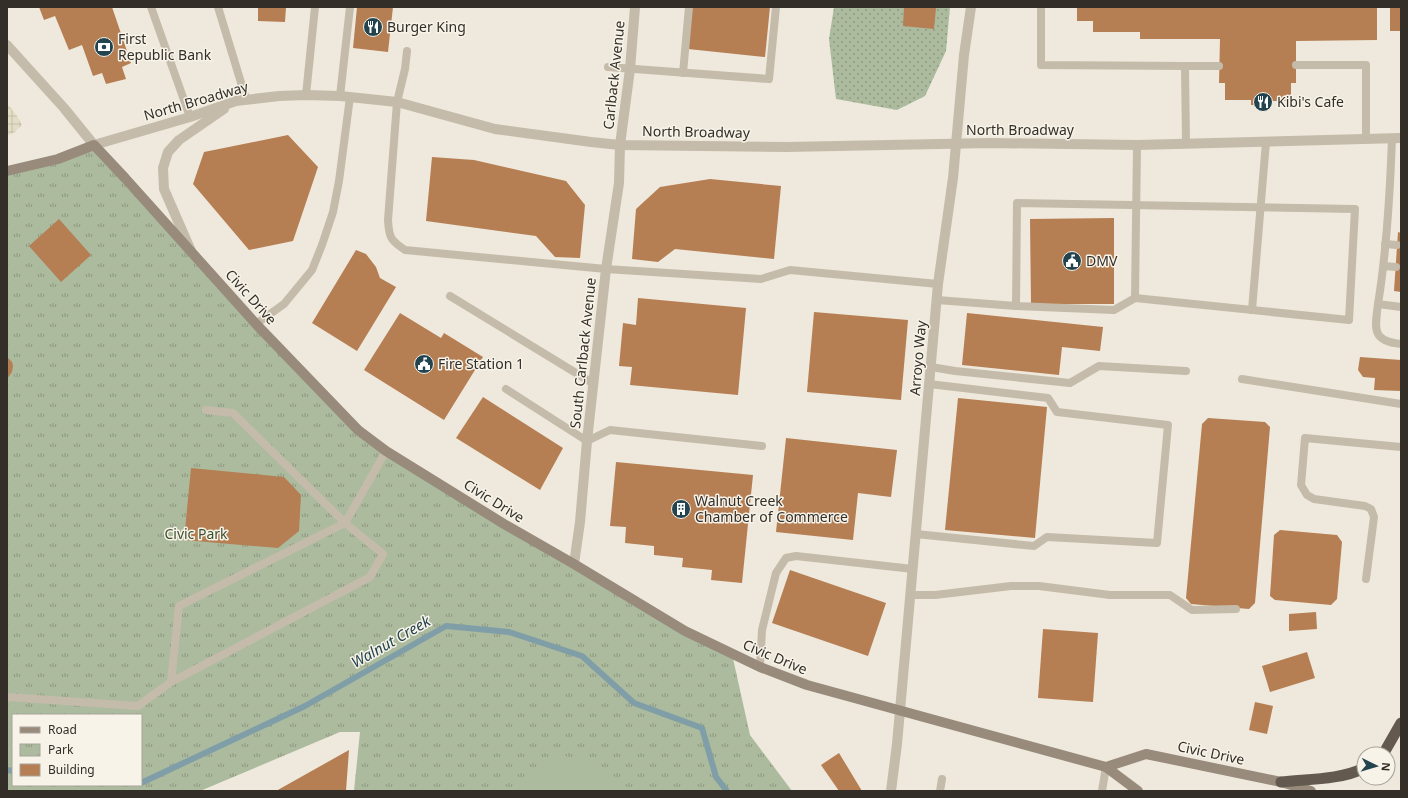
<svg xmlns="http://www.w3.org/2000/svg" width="1408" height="798" font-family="'Noto Sans',sans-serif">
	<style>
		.grass { fill: url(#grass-dots) }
		.park { fill: url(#park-tufts); fill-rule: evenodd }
		.pitch { fill: #acbb9e }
		.plaza { fill: url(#plaza-grid) }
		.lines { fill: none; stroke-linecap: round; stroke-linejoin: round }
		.stream { stroke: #7f9ea8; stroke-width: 6 }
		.building { fill: #b67e53 }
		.service { stroke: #c5bbaa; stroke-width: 8 }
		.minor { stroke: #c5bbaa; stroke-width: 10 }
		.tertiary { stroke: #c5bbaa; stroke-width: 10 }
		.secondary { stroke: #988b7c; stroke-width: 10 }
		.trunk { stroke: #63594e; stroke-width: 11 }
		.labels { text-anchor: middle; stroke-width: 3; stroke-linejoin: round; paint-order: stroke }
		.poi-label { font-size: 14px; fill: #332e28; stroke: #f7f3e8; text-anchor: start }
		.street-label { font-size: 14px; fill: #332e28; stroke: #f7f3e8 }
		.park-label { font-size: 14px; fill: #3d4e2f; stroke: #f7f3e8 }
		.water-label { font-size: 15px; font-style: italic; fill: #23444f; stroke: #f7f3e8 }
	</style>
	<defs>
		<pattern id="grass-dots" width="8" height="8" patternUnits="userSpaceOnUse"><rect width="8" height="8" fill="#acbb9e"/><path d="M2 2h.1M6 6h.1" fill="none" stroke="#8d9881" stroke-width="1.8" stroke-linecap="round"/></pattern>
		<pattern id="park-tufts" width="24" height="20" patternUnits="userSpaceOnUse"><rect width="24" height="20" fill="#acbb9e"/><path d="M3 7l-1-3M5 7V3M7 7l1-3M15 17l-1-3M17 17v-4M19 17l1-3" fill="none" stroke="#8d9881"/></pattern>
		<pattern id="plaza-grid" width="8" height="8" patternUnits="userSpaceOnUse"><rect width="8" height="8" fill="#e4ddc5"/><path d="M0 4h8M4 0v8" fill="none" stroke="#c4bea9"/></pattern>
	</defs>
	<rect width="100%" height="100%" fill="#eee9dc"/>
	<!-- grass -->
	<path class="grass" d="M 834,7 L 950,7 L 946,51 L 925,96 L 897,110 L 836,99 L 829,39 Z"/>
	<!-- park -->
	<path class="park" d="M 94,145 L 256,324 L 386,451 L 732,654 L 750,735 L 792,791 L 354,791 L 360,732 L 340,732 L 200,791 L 7,791 L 7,171 ZM 13,715 L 141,715 L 141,785 L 13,785 Z"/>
	<!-- pitch -->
	<path class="pitch" d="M 551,754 L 563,755 L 609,771 L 630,791 L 508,791 Z"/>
	<!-- plaza -->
	<path class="plaza" d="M 7,103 L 17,116 L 22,125 L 15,132 L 7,136 Z"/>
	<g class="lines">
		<!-- stream -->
		<g class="stream">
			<path d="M 7,770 L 13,771"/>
			<path d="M 141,783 L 305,706 L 446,626 L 509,632 L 582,656 L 634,703 L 702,728 L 716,777 L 727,791"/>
		</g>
	</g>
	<!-- building -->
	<g class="building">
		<path d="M 39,7 L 112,7 L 131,63 L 122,67 L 126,79 L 106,84 L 102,73 L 93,76 L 82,45 L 69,50 L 55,16 L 44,20 Z"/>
		<path d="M 258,7 L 286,7 L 285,22 L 258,21 Z"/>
		<path d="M 357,7 L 393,7 L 388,52 L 353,48 Z"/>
		<path d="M 692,7 L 770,7 L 765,57 L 688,49 Z"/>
		<path d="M 904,7 L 936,8 L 934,29 L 903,26 Z"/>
		<path d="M 1077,7 L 1377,7 L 1377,40 L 1296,41 L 1296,83 L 1291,83 L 1291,101 L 1267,101 L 1267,105 L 1251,105 L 1251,100 L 1225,100 L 1225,83 L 1219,83 L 1220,39 L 1140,39 L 1140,32 L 1093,32 L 1093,21 L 1077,21 Z"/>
		<rect x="1390" y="7" width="11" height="24"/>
		<path d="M 288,135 L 318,167 L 293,241 L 249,250 L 193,184 L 204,152 Z"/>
		<path d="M 432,157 L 474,160 L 566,181 L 585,205 L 580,258 L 555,257 L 536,236 L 426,221 Z"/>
		<path d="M 710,179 L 781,186 L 774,259 L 675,249 L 658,262 L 632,259 L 636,209 L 660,187 Z"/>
		<path d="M 1114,218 L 1114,304 L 1031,304 L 1030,219 Z"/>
		<path d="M 59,219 L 91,255 L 61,282 L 29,246 Z"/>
		<path d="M 1398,232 L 1401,233 L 1401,292 L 1394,291 Z"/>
		<path d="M 356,250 L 366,254 L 376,267 L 380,278 L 396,287 L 357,351 L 312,323 Z"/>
		<path d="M 638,298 L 746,308 L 738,395 L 630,385 L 632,367 L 619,366 L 623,323 L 636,325 Z"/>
		<path d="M 814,312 L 908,320 L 901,400 L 807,392 Z"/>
		<path d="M 400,313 L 441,338 L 444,333 L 483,357 L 444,420 L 364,370 Z"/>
		<path d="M 967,313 L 1103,327 L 1100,351 L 1062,347 L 1059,375 L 962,365 Z"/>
		<path d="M 7,357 L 12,362 L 13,366 L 12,372 L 7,379 Z"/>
		<path d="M 1360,357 L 1401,360 L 1401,391 L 1374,390 L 1375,378 L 1363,377 L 1358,370 Z"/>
		<path d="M 483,397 L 563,448 L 540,490 L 456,438 Z"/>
		<path d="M 958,398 L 1047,407 L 1035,538 L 945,530 Z"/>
		<path d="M 1208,418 L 1265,422 L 1270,427 L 1255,603 L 1249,609 L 1191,604 L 1186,598 L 1202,424 Z"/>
		<path d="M 786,438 L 897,450 L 891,497 L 858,493 L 853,540 L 776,532 Z"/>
		<path d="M 616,462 L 753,475 L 742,583 L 711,580 L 712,570 L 682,567 L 683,558 L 654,555 L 654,546 L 625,543 L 626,527 L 610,526 Z"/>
		<path d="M 191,468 L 284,477 L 301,495 L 299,531 L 278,548 L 184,540 Z"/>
		<path d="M 1280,530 L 1337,535 L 1342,542 L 1337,599 L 1331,605 L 1275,600 L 1270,596 L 1274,535 Z"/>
		<path d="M 790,570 L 886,603 L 868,656 L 772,623 Z"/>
		<path d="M 1316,612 L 1317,629 L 1289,631 L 1289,614 Z"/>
		<path d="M 1043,629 L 1098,633 L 1093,702 L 1038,698 Z"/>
		<path d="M 1307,652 L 1315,678 L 1270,692 L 1262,666 Z"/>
		<path d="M 1255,702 L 1273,706 L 1267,734 L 1249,730 Z"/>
		<path d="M 349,750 L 346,791 L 276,791 Z"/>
		<path d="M 839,753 L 862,791 L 839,791 L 821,765 Z"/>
	</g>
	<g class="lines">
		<!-- service -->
		<g class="service">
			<path d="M 151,7 L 190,117"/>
			<path d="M 218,7 L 246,99"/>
			<path d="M 1041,7 L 1041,65 L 1185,66 L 1186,144"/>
			<path d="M 407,51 L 405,69 L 397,102 L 388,220 C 389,237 390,240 405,250 L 606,269 L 761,279 L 790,270 L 938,284"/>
			<path d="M 1296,65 L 1366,65 L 1366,139"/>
			<path d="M 1185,66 L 1219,66"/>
			<path d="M 608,67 L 769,79 L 776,7"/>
			<path d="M 683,73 L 689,7"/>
			<path d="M 306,95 L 315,7"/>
			<path d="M 340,96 L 350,7"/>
			<path d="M 1392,138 C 1390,194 1387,249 1378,304 L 1401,307"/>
			<path d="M 1385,244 L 1397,245"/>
			<path d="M 1384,266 L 1396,267"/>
			<path d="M 450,296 L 594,384"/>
			<path d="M 937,300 L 1016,306 L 1114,310 L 1135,298 L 1137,145"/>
			<path d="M 1378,304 C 1375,328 1371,341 1401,344"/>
			<path d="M 1016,306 L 1017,203 L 1355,209 L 1349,320 L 1135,298"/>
			<path d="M 1252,310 L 1266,142"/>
			<path d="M 256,324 L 284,304 L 312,270 L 322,245 L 333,212 L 339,181 L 350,97"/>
			<path d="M 931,367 L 955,371 L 1070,383 L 1099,366 L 1186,371"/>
			<path d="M 1242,379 L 1401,404"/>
			<path d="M 506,389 L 587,441 L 610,430 L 762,446"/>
			<path d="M 206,410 L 233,413 L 345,523 L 386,451"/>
			<path d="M 345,523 L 383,554 L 370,577 L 171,682 L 179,606 Z"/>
			<path d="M 916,534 L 1034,546 L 1047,537 L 1157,543 L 1168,425 L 1057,412 L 1048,398 L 929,384"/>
			<path d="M 1366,579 L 1374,517 L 1371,509 L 1365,506 L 1314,499 L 1307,495 L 1301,485 L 1305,438 L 1401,447"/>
			<path d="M 911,595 L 935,595 L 1011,586 L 1039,586 L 1110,595 L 1170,595 L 1192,610 L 1236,609"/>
			<path d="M 760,667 L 762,630 L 776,573 L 786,558 L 796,556 L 913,569"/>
			<path d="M 7,697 L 138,706 L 171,682"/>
			<path d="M 940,791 L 942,779"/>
			<path d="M 1102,791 L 1106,767"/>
		</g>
		<!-- minor -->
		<g class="minor">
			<path d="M 574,564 L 580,522 L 587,441 L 606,269 L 619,183 L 620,145 L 630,69 L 635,7"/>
			<path d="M 891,791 L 897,744 L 938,284 L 953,178 L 964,55 L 971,7"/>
		</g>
		<!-- tertiary -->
		<g class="tertiary">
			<path d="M 7,45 L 64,108 L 94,145 L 190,117 L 236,101 L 279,96 L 306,95 L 340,96 L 397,102 L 495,129 L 591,142 L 620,145 L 786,147 L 990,143 L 1137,145 L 1401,138"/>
			<path d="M 191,251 L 164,189 L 163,168 L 168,152 L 179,140 L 224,109"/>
		</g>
		<!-- secondary -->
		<g class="secondary">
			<path d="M 7,171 L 58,159 L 94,145 L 125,178 L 256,324 L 358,430 L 386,451 L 504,524 L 574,564 L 685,631 L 760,667 L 807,685 L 1106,767 L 1138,791"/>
			<path d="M 1106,767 L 1146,754 L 1281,782 L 1311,791"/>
		</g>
		<!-- trunk -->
		<g class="trunk">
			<path d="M 1382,754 L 1385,751 L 1401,723"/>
			<path d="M 1281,782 C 1307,779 1341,780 1364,768"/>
		</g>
	</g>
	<!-- icons -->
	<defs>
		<symbol id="restaurant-disc" viewBox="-11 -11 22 22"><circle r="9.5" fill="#23444f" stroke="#f7f3e8"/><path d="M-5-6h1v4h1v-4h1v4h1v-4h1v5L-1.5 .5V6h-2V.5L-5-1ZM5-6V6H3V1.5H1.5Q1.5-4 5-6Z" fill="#fff"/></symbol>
		<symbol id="bank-disc" viewBox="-11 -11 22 22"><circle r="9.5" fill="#23444f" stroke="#f7f3e8"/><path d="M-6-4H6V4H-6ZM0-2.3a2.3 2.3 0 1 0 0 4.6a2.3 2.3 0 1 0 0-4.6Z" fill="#fff"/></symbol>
		<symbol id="civic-disc" viewBox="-11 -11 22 22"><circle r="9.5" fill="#23444f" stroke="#f7f3e8"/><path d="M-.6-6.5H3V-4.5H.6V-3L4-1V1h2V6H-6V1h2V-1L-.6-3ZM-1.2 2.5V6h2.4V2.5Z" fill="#fff"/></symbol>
		<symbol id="building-disc" viewBox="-11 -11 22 22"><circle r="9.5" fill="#23444f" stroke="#f7f3e8"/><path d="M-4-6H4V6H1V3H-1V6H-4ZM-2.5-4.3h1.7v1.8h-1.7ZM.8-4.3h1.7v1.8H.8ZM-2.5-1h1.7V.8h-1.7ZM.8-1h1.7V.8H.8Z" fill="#fff"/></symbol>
	</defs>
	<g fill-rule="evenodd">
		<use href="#restaurant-disc" x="362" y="16" width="22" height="22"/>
		<use href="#bank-disc" x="93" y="36" width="22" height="22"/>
		<use href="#restaurant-disc" x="1252" y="91" width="22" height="22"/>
		<use href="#civic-disc" x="1061" y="250" width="22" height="22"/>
		<use href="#civic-disc" x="413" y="353" width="22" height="22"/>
		<use href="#building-disc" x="670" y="498" width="22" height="22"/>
	</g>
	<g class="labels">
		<!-- poi labels -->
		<g class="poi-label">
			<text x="387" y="32">Burger King</text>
			<text x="118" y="44">First<tspan x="118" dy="16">Republic Bank</tspan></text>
			<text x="1277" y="107">Kibi's Cafe</text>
			<text x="1086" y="266">DMV</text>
			<text x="438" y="369">Fire Station 1</text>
			<text x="695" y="506">Walnut Creek<tspan x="695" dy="16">Chamber of Commerce</tspan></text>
		</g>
		<!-- street labels -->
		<g class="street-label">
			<text transform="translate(614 75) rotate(-84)" y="5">Carlback Avenue</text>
			<text transform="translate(196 101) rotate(-16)" y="5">North Broadway</text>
			<text x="1020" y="135">North Broadway</text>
			<text transform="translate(696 132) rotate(1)" y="5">North Broadway</text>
			<text transform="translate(251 297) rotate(48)" y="5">Civic Drive</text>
			<text transform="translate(583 353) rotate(-84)" y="5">South Carlback Avenue</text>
			<text transform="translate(918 358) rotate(-85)" y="5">Arroyo Way</text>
			<text transform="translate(494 501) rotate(32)" y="5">Civic Drive</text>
			<text transform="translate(775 657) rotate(23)" y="5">Civic Drive</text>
			<text transform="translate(1211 753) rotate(12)" y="5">Civic Drive</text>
		</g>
		<!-- park labels -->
		<g class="park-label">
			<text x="196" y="539">Civic Park</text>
		</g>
		<!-- water labels -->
		<g class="water-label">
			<text transform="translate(391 642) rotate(-30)" y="5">Walnut Creek</text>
		</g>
	</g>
	<!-- border -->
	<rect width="1408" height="798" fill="none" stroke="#332e28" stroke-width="16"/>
	<!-- legend -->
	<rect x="12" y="714" width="130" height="72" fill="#f7f3e8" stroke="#a9a49b"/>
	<rect x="20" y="727" width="20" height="6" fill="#988b7c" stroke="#a9a49b"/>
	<text x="48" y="734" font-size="12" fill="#332e28">Road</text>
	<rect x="20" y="744" width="20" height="12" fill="url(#park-tufts)" stroke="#a9a49b"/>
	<text x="48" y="754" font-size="12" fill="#332e28">Park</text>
	<rect x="20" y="764" width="20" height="12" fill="#b67e53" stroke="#a9a49b"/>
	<text x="48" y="774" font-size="12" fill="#332e28">Building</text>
	<!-- north arrow -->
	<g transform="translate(1376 766) rotate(95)"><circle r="19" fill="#f7f3e8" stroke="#a9a49b"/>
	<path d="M0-3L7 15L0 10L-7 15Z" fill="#23444f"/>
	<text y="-6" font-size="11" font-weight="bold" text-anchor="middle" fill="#332e28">N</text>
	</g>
</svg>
